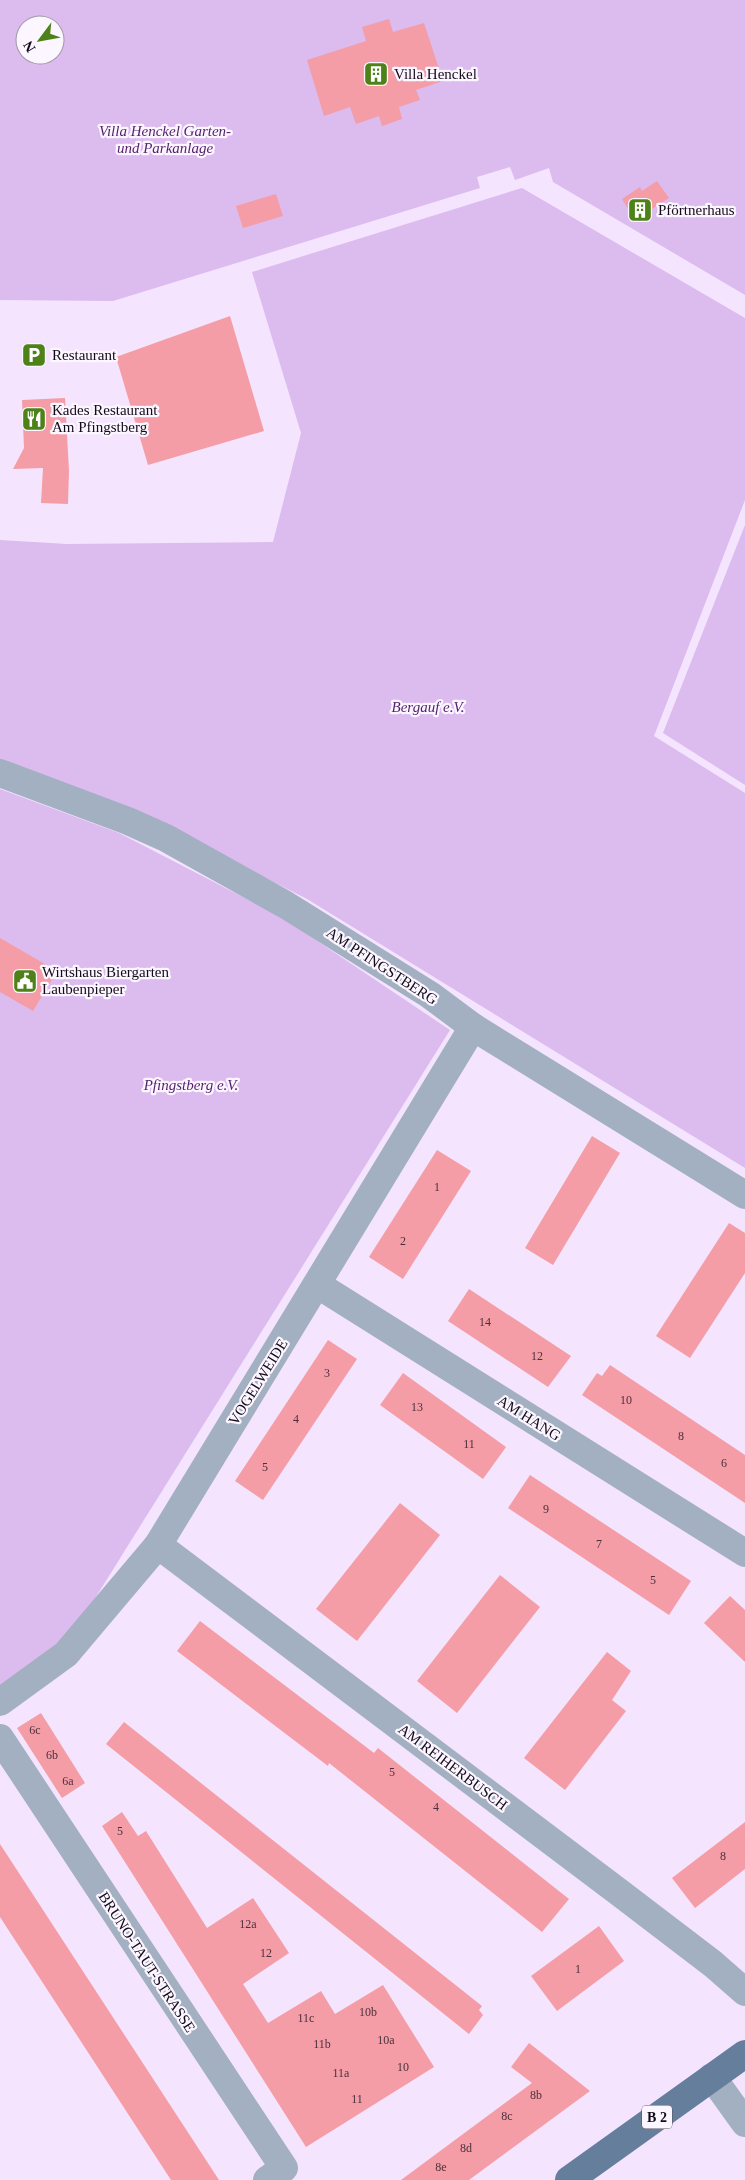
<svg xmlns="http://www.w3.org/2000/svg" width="745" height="2180" font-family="Georgia,serif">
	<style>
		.green { fill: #dcbbef; fill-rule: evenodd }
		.building { fill: #f49da6 }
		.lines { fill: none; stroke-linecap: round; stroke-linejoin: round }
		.minor { stroke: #a2b0c1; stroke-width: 28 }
		.major { stroke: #657e9b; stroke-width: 28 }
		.labels { text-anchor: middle; stroke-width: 4.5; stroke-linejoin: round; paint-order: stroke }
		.number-label { font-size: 12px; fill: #4c303c }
		.shield { fill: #fbf6ff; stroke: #59525e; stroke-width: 1 }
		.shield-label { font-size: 14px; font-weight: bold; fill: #140b19 }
		.poi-label { font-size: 15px; fill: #140b19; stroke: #fbf6ff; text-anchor: start }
		.park-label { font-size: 15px; font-style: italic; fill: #541e6d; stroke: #fbf6ff }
		.street-label { font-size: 15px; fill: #140b19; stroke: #fbf6ff }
	</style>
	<rect width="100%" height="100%" fill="#f4e4fe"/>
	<!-- green -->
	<g class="green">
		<path d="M 0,0 L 745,0 L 745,295 L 553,182 L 549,168 L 515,180 L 510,167 L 477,177 L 480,188 L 113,301 L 0,300 ZM 25,25 L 55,25 L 55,55 L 25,55 Z"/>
		<path d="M 522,188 L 745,318 L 745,500 L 654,736 L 745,793 L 745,1168 L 307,899 L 132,810 L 0,765 L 0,540 L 67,544 L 273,542 L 301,433 L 252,272 Z"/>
		<path d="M 745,525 L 745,785 L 663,733 Z"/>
		<path d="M 0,789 L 119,833 L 280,916 L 450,1030 L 84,1616 L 40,1663 L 0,1689 Z"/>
	</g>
	<!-- building -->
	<g class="building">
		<path d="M 389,19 L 393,32 L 424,23 L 443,81 L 416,90 L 420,100 L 399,107 L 402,119 L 382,126 L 379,116 L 356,124 L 350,107 L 324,116 L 307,60 L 366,41 L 362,27 Z"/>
		<path d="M 657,181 L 669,198 L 635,220 L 622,199 L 640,187 L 642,191 Z"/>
		<path d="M 276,194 L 283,216 L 243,228 L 236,206 Z"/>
		<path d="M 230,316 L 264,431 L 148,465 L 116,357 Z"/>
		<path d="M 65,398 L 69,471 L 68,504 L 41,503 L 43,468 L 13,469 L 24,448 L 22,400 Z"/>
		<path d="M 0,938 L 57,971 L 33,1011 L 0,992 Z"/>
		<path d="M 592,1136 L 620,1153 L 553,1265 L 525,1248 Z"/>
		<path d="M 437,1150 L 471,1171 L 403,1279 L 369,1257 Z"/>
		<path d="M 729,1223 L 745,1233 L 745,1273 L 690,1358 L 656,1336 Z"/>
		<path d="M 469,1289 L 571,1356 L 548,1387 L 448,1321 Z"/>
		<path d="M 328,1340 L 357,1359 L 263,1500 L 235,1481 Z"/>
		<path d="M 610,1365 L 745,1455 L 745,1503 L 582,1395 L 597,1373 L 602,1376 Z"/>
		<path d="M 403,1373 L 506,1447 L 483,1479 L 380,1405 Z"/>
		<path d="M 530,1475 L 691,1581 L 669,1615 L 508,1508 Z"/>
		<path d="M 400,1503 L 440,1535 L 357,1641 L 316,1609 Z"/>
		<path d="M 500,1575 L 540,1607 L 457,1713 L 417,1681 Z"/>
		<path d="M 730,1596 L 745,1610 L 745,1662 L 704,1623 Z"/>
		<path d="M 200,1621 L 374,1753 L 378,1748 L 569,1899 L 542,1932 L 329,1763 L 328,1766 L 177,1651 Z"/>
		<path d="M 607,1652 L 631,1671 L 612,1700 L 626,1711 L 565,1790 L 524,1758 Z"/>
		<path d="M 41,1713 L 85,1783 L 62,1798 L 17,1728 Z"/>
		<path d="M 124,1722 L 482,2006 L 479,2010 L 483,2015 L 469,2034 L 106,1744 Z"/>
		<path d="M 122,1812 L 138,1836 L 146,1831 L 207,1928 L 253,1898 L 289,1953 L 243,1984 L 268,2023 L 321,1991 L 335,2014 L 383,1985 L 434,2067 L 306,2147 L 102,1826 Z"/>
		<path d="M 745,1822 L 745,1869 L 695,1908 L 672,1878 Z"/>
		<path d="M 0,1844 L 219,2180 L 171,2180 L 0,1917 Z"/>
		<path d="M 599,1926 L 624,1961 L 557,2011 L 531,1976 Z"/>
		<path d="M 529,2043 L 590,2091 L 469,2180 L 401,2180 L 532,2083 L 511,2067 Z"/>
	</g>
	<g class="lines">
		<!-- minor -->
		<g class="minor">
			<path d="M 0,773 L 128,821 L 166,838 L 286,905 L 430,995 L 473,1027 L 745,1195"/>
			<path d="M 318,1285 L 745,1553"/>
			<path d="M 158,1545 L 620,1893 L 713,1964 L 745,1992"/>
			<path d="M 0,1702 L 66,1654 L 158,1545 L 473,1027"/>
			<path d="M 0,1738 L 284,2168 L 267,2180"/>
			<path d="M 712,2077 L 745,2123"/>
		</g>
		<!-- major -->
		<path class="major" d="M 569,2180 L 745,2054"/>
	</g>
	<!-- icons -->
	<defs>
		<symbol id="building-square" viewBox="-11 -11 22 22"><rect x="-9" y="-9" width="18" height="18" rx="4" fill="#4e8218" stroke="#fbf6ff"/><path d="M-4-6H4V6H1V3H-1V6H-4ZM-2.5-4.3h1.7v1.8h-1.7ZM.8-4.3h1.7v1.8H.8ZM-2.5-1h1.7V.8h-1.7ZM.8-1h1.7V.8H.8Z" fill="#fff"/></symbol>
		<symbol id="parking-square" viewBox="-11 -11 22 22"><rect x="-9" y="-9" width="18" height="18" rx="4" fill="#4e8218" stroke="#fbf6ff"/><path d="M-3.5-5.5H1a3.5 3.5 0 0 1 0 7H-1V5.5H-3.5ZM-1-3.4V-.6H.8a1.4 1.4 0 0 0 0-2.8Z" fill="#fff"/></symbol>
		<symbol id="restaurant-square" viewBox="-11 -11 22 22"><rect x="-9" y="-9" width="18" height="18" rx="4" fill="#4e8218" stroke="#fbf6ff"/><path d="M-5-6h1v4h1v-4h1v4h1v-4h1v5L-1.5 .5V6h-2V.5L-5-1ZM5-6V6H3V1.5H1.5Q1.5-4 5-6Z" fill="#fff"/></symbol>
		<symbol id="civic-square" viewBox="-11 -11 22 22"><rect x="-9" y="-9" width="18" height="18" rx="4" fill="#4e8218" stroke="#fbf6ff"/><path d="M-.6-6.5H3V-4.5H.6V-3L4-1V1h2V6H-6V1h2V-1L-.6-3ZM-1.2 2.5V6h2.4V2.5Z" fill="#fff"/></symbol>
	</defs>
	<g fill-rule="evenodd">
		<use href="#building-square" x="362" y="60" width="28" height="28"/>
		<use href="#building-square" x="626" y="196" width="28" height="28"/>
		<use href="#parking-square" x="20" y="341" width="28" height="28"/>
		<use href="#restaurant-square" x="20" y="405" width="28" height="28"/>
		<use href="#civic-square" x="11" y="967" width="28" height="28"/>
	</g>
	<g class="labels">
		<!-- number labels -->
		<g class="number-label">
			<text x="437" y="1191">1</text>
			<text x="403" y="1245">2</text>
			<text x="485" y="1326">14</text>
			<text x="537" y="1360">12</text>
			<text x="327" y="1377">3</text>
			<text x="626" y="1404">10</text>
			<text x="417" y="1411">13</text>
			<text x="296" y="1423">4</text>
			<text x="681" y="1440">8</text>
			<text x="469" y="1448">11</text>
			<text x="724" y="1467">6</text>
			<text x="265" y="1471">5</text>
			<text x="546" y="1513">9</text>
			<text x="599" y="1548">7</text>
			<text x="653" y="1584">5</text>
			<text x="35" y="1734">6c</text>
			<text x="52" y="1759">6b</text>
			<text x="392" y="1776">5</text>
			<text x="68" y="1785">6a</text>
			<text x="436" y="1811">4</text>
			<text x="120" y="1835">5</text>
			<text x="723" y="1860">8</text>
			<text x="248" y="1928">12a</text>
			<text x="266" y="1957">12</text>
			<text x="578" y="1973">1</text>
			<text x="368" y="2016">10b</text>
			<text x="306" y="2022">11c</text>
			<text x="386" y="2044">10a</text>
			<text x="322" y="2048">11b</text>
			<text x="403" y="2071">10</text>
			<text x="341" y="2077">11a</text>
			<text x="536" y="2099">8b</text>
			<text x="357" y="2103">11</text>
			<text x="507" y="2120">8c</text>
			<text x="466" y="2152">8d</text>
			<text x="441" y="2171">8e</text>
		</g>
		<!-- shield labels -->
		<rect class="shield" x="642" y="2105.5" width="30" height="23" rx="4"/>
		<g class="shield-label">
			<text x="657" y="2122">B 2</text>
		</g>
		<!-- poi labels -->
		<g class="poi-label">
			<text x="394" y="79">Villa Henckel</text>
			<text x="658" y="215">Pförtnerhaus</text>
			<text x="52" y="360">Restaurant</text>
			<text x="52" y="415">Kades Restaurant<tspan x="52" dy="17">Am Pfingstberg</tspan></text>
			<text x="42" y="977">Wirtshaus Biergarten<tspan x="42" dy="17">Laubenpieper</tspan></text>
		</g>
		<!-- park labels -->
		<g class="park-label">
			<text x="165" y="136">Villa Henckel Garten-<tspan x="165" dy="17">und Parkanlage</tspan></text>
			<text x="428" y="712">Bergauf e.V.</text>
			<text x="191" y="1090">Pfingstberg e.V.</text>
		</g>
		<!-- street labels -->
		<g class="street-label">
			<text transform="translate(382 966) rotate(33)" y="5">AM PFINGSTBERG</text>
			<text transform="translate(258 1382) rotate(-58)" y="5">VOGELWEIDE</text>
			<text transform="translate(529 1418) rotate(32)" y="5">AM HANG</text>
			<text transform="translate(453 1767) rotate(37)" y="5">AM REIHERBUSCH</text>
			<text transform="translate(147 1962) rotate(57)" y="5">BRUNO-TAUT-STRASSE</text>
		</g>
	</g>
	<!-- north arrow -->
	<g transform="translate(40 40) rotate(238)"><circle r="24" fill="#fbf6ff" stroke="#9f98a3"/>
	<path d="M0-4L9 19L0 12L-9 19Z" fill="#4e8218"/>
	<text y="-8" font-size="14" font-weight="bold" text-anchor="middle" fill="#140b19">N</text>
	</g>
</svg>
